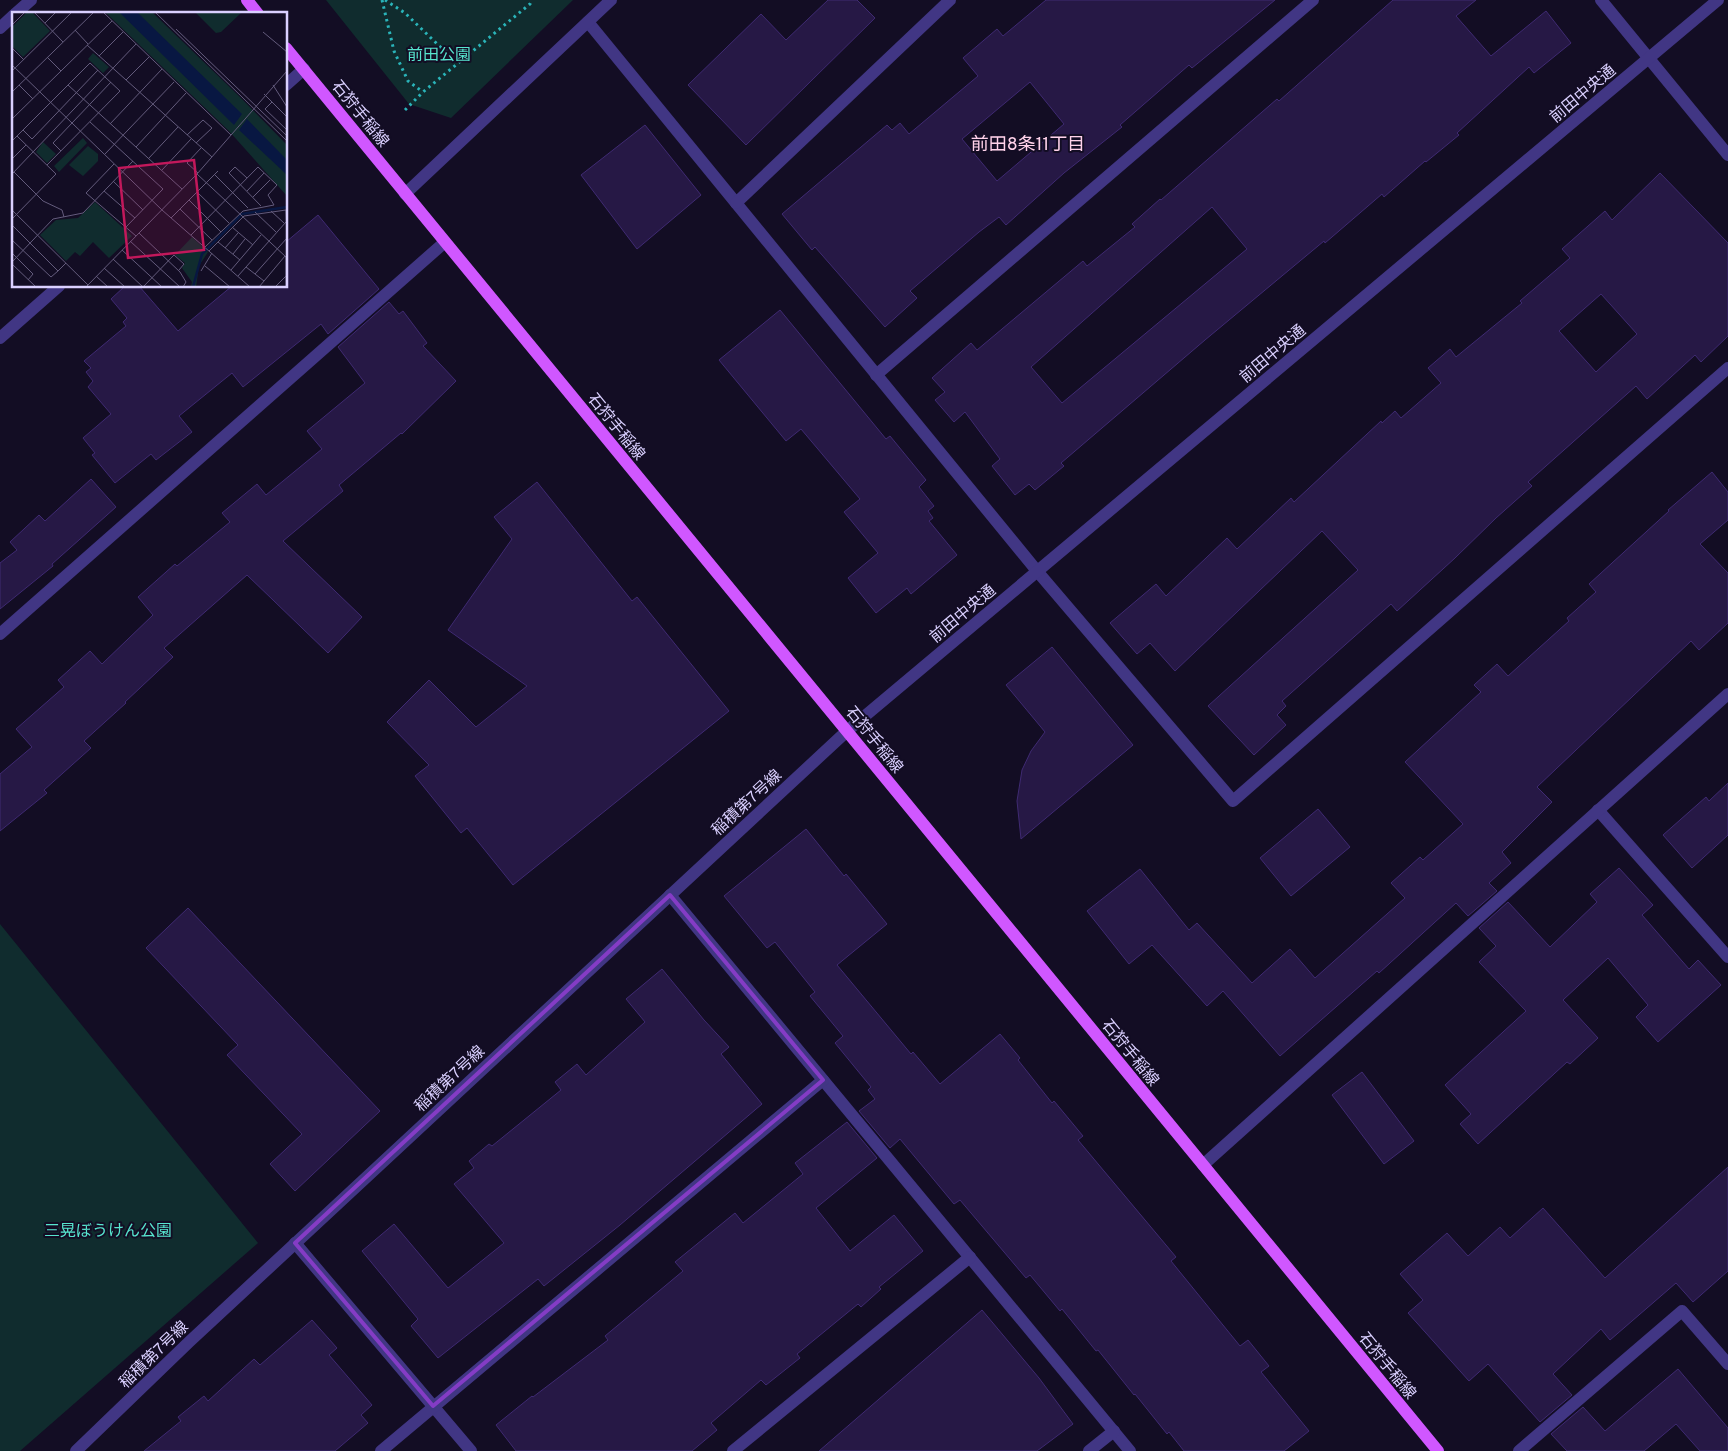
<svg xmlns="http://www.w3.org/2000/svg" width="1728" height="1451" font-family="Overpass,'Noto Sans JP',sans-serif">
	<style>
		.green { fill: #102c2e }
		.building { fill: #261845; stroke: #3f2a72; fill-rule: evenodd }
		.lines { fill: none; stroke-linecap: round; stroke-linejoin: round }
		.path { stroke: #2ab4b9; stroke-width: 3; stroke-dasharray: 2.5 4; stroke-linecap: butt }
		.minor { stroke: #413684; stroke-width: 12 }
		.major { stroke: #d057ff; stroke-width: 12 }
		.marked { fill: none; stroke: #843cc5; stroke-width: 4; stroke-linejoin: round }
		.labels { text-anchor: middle; stroke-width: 4; stroke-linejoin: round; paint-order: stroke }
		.park-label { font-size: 16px; fill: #57e4ce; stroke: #130d24 }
		.street-label { font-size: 16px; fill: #dad0ff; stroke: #130d24 }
		.neighbourhood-label { font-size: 18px; fill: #ffd2ea; stroke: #130d24 }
		.inset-river { fill: none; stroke: #081742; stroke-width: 2.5 }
		.inset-road { fill: none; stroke: #635b7c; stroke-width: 1 }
		.view { fill: #c2185b; fill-opacity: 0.15; stroke: #c2185b; stroke-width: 2.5 }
		.inset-edge { fill: none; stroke: #dad0ff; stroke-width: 2.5 }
	</style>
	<rect width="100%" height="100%" fill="#130d24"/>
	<!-- green -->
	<g class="green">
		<path d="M 326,0 L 573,0 L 451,118 L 409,104 Z"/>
		<path d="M 0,924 L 258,1243 L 20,1451 L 0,1451 Z"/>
	</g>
	<!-- building -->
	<g class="building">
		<path d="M 828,0 L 857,0 L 875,18 L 746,145 L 688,85 L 761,14 L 786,40 Z"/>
		<path d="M 1046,0 L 1275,0 L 1192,68 L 1189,65 L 1120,125 L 1122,127 L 1064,173 L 1006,225 L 999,217 L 979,232 L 910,291 L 917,298 L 885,327 L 815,247 L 812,250 L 782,214 L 887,125 L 892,130 L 900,123 L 909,134 L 978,76 L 963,58 L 997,29 L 1003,36 ZM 1030,82 L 1064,124 L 997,181 L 962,139 Z"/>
		<path d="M 1393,0 L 1476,0 L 1456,16 L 1491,56 L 1546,11 L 1571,43 L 1534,73 L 1529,67 L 1457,133 L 1459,135 L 1426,162 L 1425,161 L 1384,197 L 1382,194 L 1325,243 L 1324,241 L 1205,340 L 1061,463 L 1064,466 L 1035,490 L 1029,484 L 1015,495 L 992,466 L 1000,459 L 965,412 L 954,422 L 935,400 L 945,392 L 932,378 L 971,343 L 977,350 L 1083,261 L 1087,266 L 1135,227 L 1132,224 L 1160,199 L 1161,200 L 1277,99 L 1279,101 ZM 1212,207 L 1247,249 L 1062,403 L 1031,367 Z"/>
		<path d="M 645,125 L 701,195 L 637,249 L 581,175 Z"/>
		<path d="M 1660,173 L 1728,243 L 1728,336 L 1701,362 L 1695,355 L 1647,399 L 1636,386 L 1528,482 L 1532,486 L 1496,518 L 1455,558 L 1397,611 L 1391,604 L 1282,701 L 1286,706 L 1277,715 L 1286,725 L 1254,755 L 1208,706 L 1358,570 L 1322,531 L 1175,671 L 1150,643 L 1137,654 L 1110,623 L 1156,584 L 1166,596 L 1227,538 L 1237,549 L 1291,498 L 1294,502 L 1381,421 L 1382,423 L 1395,411 L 1401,418 L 1441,383 L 1428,368 L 1450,349 L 1456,357 L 1522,303 L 1520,301 L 1570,258 L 1562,249 L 1605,211 L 1612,220 ZM 1601,294 L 1637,334 L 1596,372 L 1559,331 Z"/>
		<path d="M 318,215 L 379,289 L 328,334 L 321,324 L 243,387 L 232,373 L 179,416 L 192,432 L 156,460 L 151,454 L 115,483 L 92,455 L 95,453 L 83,438 L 111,414 L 88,387 L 93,381 L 86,372 L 91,368 L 84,361 L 126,326 L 123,322 L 127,318 L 111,299 L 125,286 L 139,286 L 178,331 L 232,286 L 286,286 L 286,242 Z"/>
		<path d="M 389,302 L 399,314 L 403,311 L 427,343 L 423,346 L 456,381 L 402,434 L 401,433 L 339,485 L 343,491 L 283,541 L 362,617 L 328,653 L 247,575 L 164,648 L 173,657 L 125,702 L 126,703 L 84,741 L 91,748 L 44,790 L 47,793 L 0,831 L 0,774 L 32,747 L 16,729 L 64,687 L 58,680 L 90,651 L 102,664 L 153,615 L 138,597 L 175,564 L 177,566 L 230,522 L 222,513 L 257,484 L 266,495 L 322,449 L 307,431 L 365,383 L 338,347 Z"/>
		<path d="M 780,310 L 886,439 L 890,436 L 926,480 L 919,487 L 934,506 L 928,511 L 933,518 L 929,521 L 957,555 L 911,594 L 907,588 L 876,613 L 848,578 L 878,553 L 844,512 L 860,499 L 801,429 L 786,441 L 719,360 Z"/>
		<path d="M 1712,472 L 1728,492 L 1728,520 L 1700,544 L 1728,573 L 1728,623 L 1699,650 L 1691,641 L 1537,787 L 1552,802 L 1502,852 L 1511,863 L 1489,883 L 1497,891 L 1468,916 L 1456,903 L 1379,973 L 1377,971 L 1280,1056 L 1223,991 L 1207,1006 L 1152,945 L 1129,964 L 1087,911 L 1140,869 L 1189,930 L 1197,923 L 1252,983 L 1290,949 L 1315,978 L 1405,898 L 1391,883 L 1420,857 L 1423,860 L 1463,824 L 1405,762 L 1481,692 L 1474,685 L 1497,664 L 1508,676 L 1569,621 L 1567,618 L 1596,592 L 1589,584 L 1669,511 L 1668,510 Z"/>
		<path d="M 91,479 L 116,507 L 52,564 L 53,566 L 0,609 L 0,563 L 17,550 L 10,542 L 39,515 L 45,521 Z"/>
		<path d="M 537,482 L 632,601 L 637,597 L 729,711 L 513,885 L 467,828 L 461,833 L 415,776 L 429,765 L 387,722 L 429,680 L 476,727 L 527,686 L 448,630 L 512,539 L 494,517 Z"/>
		<path d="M 1052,647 L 1133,745 L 1021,839 L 1017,801 L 1022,770 L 1031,751 L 1045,732 L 1006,685 Z"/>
		<path d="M 1728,783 L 1728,835 L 1692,868 L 1663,835 L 1706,797 L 1709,801 Z"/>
		<path d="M 1318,809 L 1350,847 L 1291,896 L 1260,858 Z"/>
		<path d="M 806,829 L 844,876 L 846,874 L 887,924 L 837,965 L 911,1054 L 913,1052 L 940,1084 L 1000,1034 L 1020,1058 L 1018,1060 L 1052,1103 L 1054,1101 L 1083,1136 L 1078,1140 L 1176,1257 L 1171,1261 L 1240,1346 L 1248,1340 L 1269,1366 L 1261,1372 L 1309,1431 L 1284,1451 L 1184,1451 L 1169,1432 L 1167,1434 L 1135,1394 L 1134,1395 L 1098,1350 L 1096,1351 L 1062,1309 L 1060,1311 L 1030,1275 L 1026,1278 L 960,1200 L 954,1204 L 900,1139 L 890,1148 L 859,1111 L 875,1099 L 868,1090 L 871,1087 L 835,1043 L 843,1036 L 810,996 L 815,992 L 775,942 L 767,948 L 724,896 Z"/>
		<path d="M 1619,868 L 1653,905 L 1642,915 L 1689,969 L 1698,960 L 1721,985 L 1658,1042 L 1636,1017 L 1648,1005 L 1608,958 L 1563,1000 L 1598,1038 L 1570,1064 L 1567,1062 L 1478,1144 L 1460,1124 L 1471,1114 L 1445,1085 L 1526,1011 L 1479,962 L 1496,946 L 1479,928 L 1508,902 L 1550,947 L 1597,902 L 1590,894 Z"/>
		<path d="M 188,908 L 380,1111 L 295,1191 L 270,1164 L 302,1134 L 227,1055 L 238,1045 L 146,948 Z"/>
		<path d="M 662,969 L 704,1020 L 729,1047 L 721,1054 L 762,1104 L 620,1225 L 544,1286 L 538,1279 L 438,1358 L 411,1326 L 418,1319 L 362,1251 L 394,1224 L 448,1288 L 504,1243 L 454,1184 L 474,1168 L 469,1161 L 489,1144 L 492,1146 L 561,1090 L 555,1082 L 577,1064 L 586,1075 L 645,1022 L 626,999 Z"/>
		<path d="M 1362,1072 L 1414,1141 L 1384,1164 L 1332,1095 Z"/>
		<path d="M 847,1122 L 877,1158 L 816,1208 L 850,1251 L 894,1215 L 923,1251 L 879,1287 L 881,1289 L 861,1307 L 858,1304 L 797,1354 L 800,1358 L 766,1385 L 761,1380 L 711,1423 L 717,1430 L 692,1451 L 516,1451 L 496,1425 L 532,1396 L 533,1397 L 608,1340 L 605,1336 L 683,1271 L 675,1262 L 735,1213 L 743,1223 L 803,1174 L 795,1163 Z"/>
		<path d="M 1728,1167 L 1728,1271 L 1693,1302 L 1676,1283 L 1610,1340 L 1601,1329 L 1553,1374 L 1572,1395 L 1540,1422 L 1488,1364 L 1469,1381 L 1408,1313 L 1423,1300 L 1400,1274 L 1447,1233 L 1468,1256 L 1500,1227 L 1510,1238 L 1543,1208 L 1605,1278 Z"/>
		<path d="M 982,1310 L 1039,1378 L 1073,1424 L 1037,1451 L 819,1451 Z"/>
		<path d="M 312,1320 L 337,1348 L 329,1355 L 372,1405 L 361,1415 L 368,1423 L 335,1451 L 144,1451 L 181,1421 L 178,1417 L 204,1396 L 208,1401 L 254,1359 L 260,1365 Z"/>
		<path d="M 1678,1369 L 1728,1428 L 1728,1451 L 1700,1451 L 1676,1424 L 1644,1451 L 1567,1451 L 1551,1434 L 1583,1407 L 1605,1431 Z"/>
	</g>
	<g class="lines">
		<!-- path -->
		<g class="path">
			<path d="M 382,0 L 394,51 L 408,81 L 423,92"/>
			<path d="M 385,0 L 405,13 L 458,64"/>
			<path d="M 405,110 L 423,92 L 530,4 L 532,0"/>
		</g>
		<!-- minor -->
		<g class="minor">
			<path d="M 1601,0 L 1728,155"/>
			<path d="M 15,14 L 31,0"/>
			<path d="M 588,22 L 1037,571 L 1233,801 L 1728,368"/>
			<path d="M 0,28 L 14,15"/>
			<path d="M 286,85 L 304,69"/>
			<path d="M 405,194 L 611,0"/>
			<path d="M 736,203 L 950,0"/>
			<path d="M 0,338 L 59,286"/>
			<path d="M 876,375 L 1313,0"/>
			<path d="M 0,634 L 445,242"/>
			<path d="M 1598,810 L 1728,957"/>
			<path d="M 670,895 L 1130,1451"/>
			<path d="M 1203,1165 L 1728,694"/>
			<path d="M 295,1243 L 471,1451"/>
			<path d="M 76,1451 L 189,1342 L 847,731 L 1718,0"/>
			<path d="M 381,1451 L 823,1080"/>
			<path d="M 733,1451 L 970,1257"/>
			<path d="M 1089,1451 L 1114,1431"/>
			<path d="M 1519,1451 L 1682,1311 L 1728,1364"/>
		</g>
		<!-- major -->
		<g class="major">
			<path d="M 247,0 L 258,14"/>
			<path d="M 286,48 L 1438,1451"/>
		</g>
	</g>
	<!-- marked area -->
	<path class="marked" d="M 670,895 L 823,1080 L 433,1406 L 295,1243 Z"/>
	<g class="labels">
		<!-- park labels -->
		<g class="park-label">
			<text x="439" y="60">前田公園</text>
			<text x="108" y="1236">三晃ぼうけん公園</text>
		</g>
		<!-- street labels -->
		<g class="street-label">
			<text transform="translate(1582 93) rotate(-40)" y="6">前田中央通</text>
			<text transform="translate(361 113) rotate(51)" y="6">石狩手稲線</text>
			<text transform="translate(1272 353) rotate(-40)" y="6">前田中央通</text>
			<text transform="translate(617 426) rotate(51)" y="6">石狩手稲線</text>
			<text transform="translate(962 613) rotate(-40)" y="6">前田中央通</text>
			<text transform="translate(875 739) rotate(51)" y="6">石狩手稲線</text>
			<text transform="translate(746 802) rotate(-43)" y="6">稲積第7号線</text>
			<text transform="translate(1131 1052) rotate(51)" y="6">石狩手稲線</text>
			<text transform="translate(449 1078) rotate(-43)" y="6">稲積第7号線</text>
			<text transform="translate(153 1354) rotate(-44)" y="6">稲積第7号線</text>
			<text transform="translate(1388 1365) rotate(51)" y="6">石狩手稲線</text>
		</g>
		<!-- neighbourhood labels -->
		<g class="neighbourhood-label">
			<text x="1028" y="150">前田8条11丁目</text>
		</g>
	</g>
	<!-- overview -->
	<g transform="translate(12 12)">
		<rect width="275" height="275" fill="#130d24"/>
		<path d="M 15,0 L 20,0 L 38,19 L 11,45 L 0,34 L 0,15 ZM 93,0 L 140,0 L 228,85 L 275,133 L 275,184 L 217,119 ZM 183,0 L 227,0 L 229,1 L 209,20 L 204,21 ZM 81,41 L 97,55 L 91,61 L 76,47 ZM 71,126 L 75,131 L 47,160 L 42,154 ZM 31,130 L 44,142 L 35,151 L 24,140 ZM 76,134 L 86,142 L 86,149 L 71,164 L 57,153 ZM 83,190 L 120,224 L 97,246 L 81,230 L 68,244 L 63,240 L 54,249 L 28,223 L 44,208 L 66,206 ZM 180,225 L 196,240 L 187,254 L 184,275 L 179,275 L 180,270 L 170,256 L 173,251 L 163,243 Z" fill="#102c2e"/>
		<path d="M 107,0 L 125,0 L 230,102 L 222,113 ZM 235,107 L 275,148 L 275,163 L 227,118 Z" fill="#081742"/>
		<path class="inset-river" d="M 181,275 L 190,242 L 230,202 L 275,195"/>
		<path class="inset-road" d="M 22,0 L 51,30M 91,0 L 219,123M 143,0 L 275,129M 33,11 L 44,0M 0,13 L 13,0M 164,17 L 275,124M 63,18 L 76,32M 251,20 L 275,40M 75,33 L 200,145M 0,36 L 12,48M 87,44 L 111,20M 35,45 L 49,59M 0,53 L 150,198 L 238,275M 0,59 L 60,0M 114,68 L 137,45M 7,73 L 21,87M 56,73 L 170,177M 261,73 L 275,95M 0,80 L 82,0M 252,82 L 275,105M 260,90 L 253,97 L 275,118M 0,107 L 100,9M 78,110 L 151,177 L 114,215M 98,112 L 150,57M 11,118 L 20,127 L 86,58M 175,123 L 191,108 L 200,116 L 184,131M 0,129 L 78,51 L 108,79 L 35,153M 124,135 L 174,81M 49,139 L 41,131 L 99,70M 93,142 L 162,70M 137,146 L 166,115M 0,147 L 14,133M 102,152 L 74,181 L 124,224M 150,158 L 179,127M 2,160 L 31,189 L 50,198 L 52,205M 186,161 L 175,151 L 189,136M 0,162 L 124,32M 185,162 L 274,245 L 274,275M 202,162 L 236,196M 235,166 L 223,155 L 217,161 L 249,194M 101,169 L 131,198M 92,179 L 123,206M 235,179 L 252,161M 185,180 L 217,211M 241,185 L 258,168M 177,188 L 209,220M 168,197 L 200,228M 0,198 L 76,273M 259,199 L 272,211M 243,200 L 264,220M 159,206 L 206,159M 0,207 L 44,162 L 5,124M 0,213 L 46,259 L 54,251M 220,215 L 241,233M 127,221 L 168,260 L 174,270 L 171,275M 179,223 L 246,155 L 265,173 L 256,183 L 262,193 L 231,199 L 193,235M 0,228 L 39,265 L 46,259M 118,229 L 168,275M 206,230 L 228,248M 213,236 L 226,221M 110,238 L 150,275M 197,239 L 232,204 L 274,198 L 275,226 L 243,262M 0,241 L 21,262 L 16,268M 221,242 L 233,227M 101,247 L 131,275M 0,250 L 41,207 L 71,201 L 121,149M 0,252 L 24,275M 193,254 L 218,275M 234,255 L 252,269M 92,256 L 113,275M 219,258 L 249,223M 189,259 L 200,241M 84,264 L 96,275M 226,264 L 274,210M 74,275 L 185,162 L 275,59M 131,275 L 162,243 L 172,252 L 167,258M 247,275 L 273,244M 263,275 L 274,264"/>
		<path class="view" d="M 182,148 L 192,238 L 116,246 L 107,156 Z"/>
		<rect width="275" height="275" class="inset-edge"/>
	</g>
</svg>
